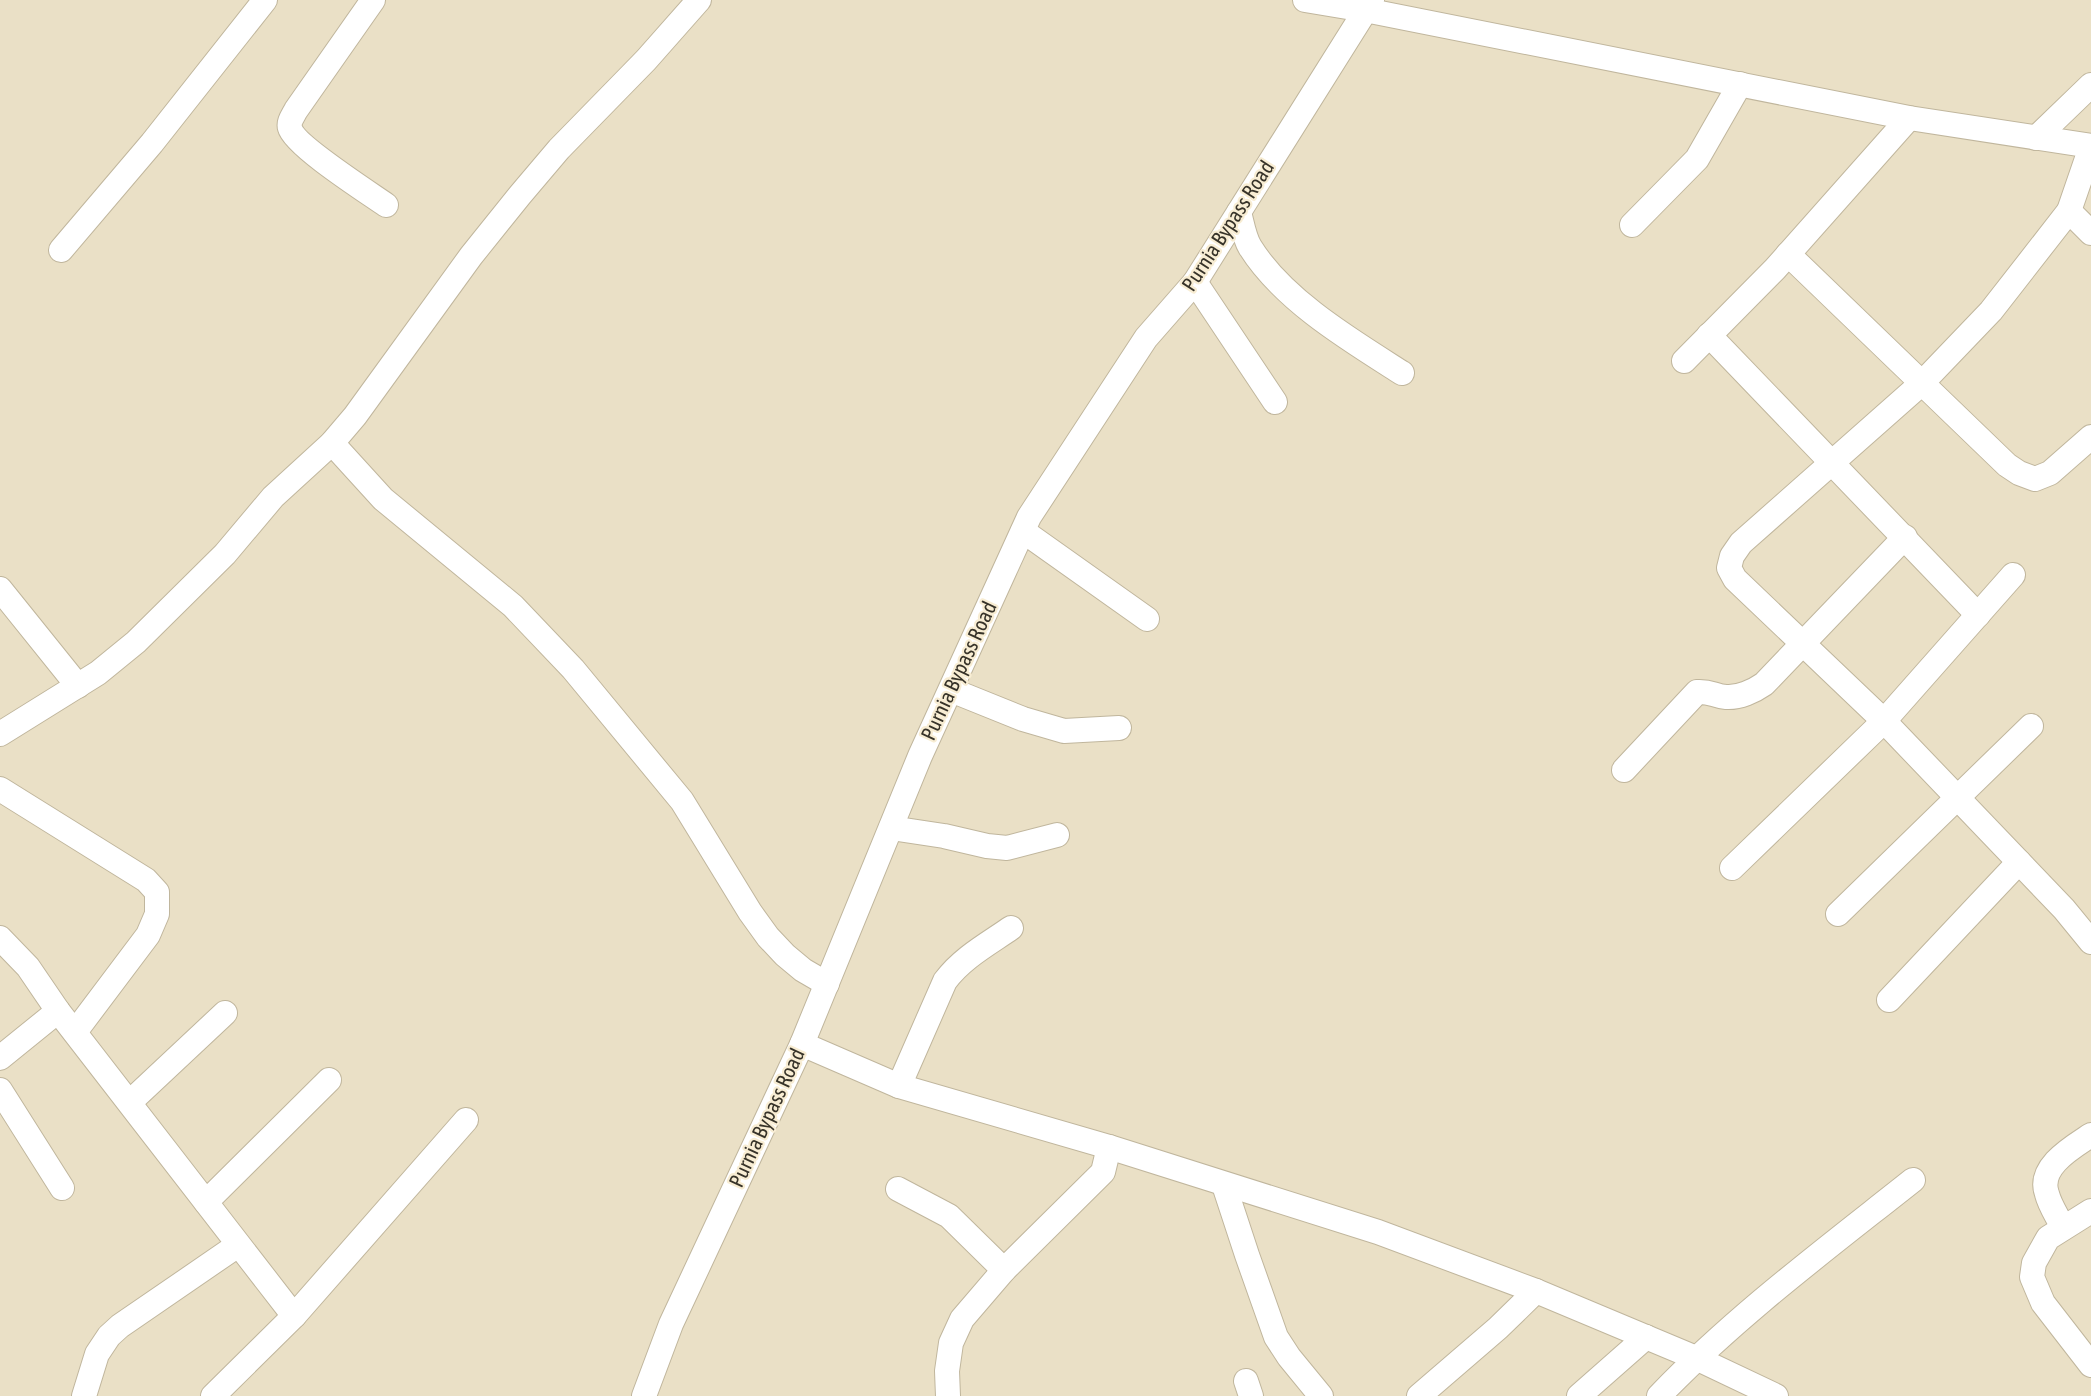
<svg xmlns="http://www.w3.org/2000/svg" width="2091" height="1396" font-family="'Asap Condensed',sans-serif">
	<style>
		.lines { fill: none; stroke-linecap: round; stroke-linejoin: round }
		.minor-casing { stroke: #c0b69d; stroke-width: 26 }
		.minor { stroke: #fff; stroke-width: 24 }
		.labels { text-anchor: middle; stroke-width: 4.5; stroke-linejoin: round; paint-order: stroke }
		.street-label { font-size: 21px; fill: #373329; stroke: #f8edd3 }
	</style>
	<rect width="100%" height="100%" fill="#eae0c6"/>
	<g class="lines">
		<defs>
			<g id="minor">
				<path d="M 373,0 L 296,110 C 293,116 288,122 290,128 C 294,145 369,193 386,205"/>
				<path d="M 1305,0 L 1365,10 L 1909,118 L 2091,146"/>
				<path d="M 2036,138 L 2091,85"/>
				<path d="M 2091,147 L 2069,211 L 1991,311 L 1922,383 L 1741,543 L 1732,556 L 1729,568 L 1735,579 L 1884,721 L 2064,909 L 2091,942"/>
				<path d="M 2069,211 L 2091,233"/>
				<path d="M 1239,212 C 1242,223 1244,237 1250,247 C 1283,300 1350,340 1402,373"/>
				<path d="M 1632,225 L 1697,159 L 1740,84"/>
				<path d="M 61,250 L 152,143 L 265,0"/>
				<path d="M 1788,254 L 2007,465 L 2019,473 L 2035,479 L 2050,473 L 2091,437"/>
				<path d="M 1195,282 L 1275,402"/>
				<path d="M 1709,335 L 1978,615"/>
				<path d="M 1684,361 L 1775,269 L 1909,118"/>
				<path d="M 332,443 L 383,499 L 513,606 L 573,669 L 682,801 L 750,912 L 768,937 L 785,955 L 803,970 L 827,984"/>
				<path d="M 1023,531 L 1147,619"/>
				<path d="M 0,589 L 78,686"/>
				<path d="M 951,690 L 1023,719 L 1064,731 L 1119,728"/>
				<path d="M 0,734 L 98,673 L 136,642 L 225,554 L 273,497 L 332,443 L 355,416 L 471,256 L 520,195 L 559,149 L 646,60 L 699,0"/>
				<path d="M 1624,770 L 1697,692 C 1711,691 1714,696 1726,697 C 1739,698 1754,691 1764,684 L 1905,537"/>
				<path d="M 0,789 L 146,880 L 157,892 L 157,914 L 148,935 L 75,1032"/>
				<path d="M 891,828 L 944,836 L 987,846 L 1007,848 L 1057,835"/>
				<path d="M 1732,868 L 1884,721 L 2013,575"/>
				<path d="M 1838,914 L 2031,726"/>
				<path d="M 0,938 L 28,967 L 58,1011 L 294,1316"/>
				<path d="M 1889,1000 L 2019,862"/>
				<path d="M 802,1044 L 899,1086 L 1109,1147 L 1378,1232 L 1536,1291 L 1696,1358 L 1776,1396"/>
				<path d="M 0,1058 L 58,1011"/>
				<path d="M 899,1086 L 945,981 C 962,958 988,944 1011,928"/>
				<path d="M 0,1090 L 62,1188"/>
				<path d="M 130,1102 L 225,1013"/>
				<path d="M 1224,1185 L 1247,1255 L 1276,1337 L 1289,1357 L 1321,1396"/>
				<path d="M 898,1189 L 949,1216 L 1004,1270"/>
				<path d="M 206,1202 L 329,1080"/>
				<path d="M 2091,1211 L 2048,1238 L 2034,1263 L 2032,1277 L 2043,1303 L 2091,1365"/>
				<path d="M 2063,1228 C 2058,1217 2050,1206 2047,1194 C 2037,1167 2073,1147 2091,1135"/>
				<path d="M 1246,1381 L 1251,1396"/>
				<path d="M 84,1396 L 97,1354 L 109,1336 L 120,1326 L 238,1245"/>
				<path d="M 213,1396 L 294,1316 L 466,1120"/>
				<path d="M 644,1396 L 671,1324 L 802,1044 L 920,756 L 1029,517 L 1146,338 L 1195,282 L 1372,0"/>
				<path d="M 948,1396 L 947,1371 L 951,1343 L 962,1319 L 1004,1270 L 1103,1172 L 1109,1147"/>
				<path d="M 1419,1396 L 1498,1328 L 1536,1291"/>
				<path d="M 1579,1396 L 1646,1337"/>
				<path d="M 1659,1396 C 1736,1316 1826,1249 1913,1180"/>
			</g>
		</defs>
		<!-- minor casing -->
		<use href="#minor" class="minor-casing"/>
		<!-- minor -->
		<use href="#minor" class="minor"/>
	</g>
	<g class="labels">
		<!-- street labels -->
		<g class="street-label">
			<text transform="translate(1228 226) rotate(-57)" y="7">Purnia Bypass Road</text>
			<text transform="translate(959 671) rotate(-65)" y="7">Purnia Bypass Road</text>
			<text transform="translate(767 1118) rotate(-65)" y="7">Purnia Bypass Road</text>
		</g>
	</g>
</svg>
